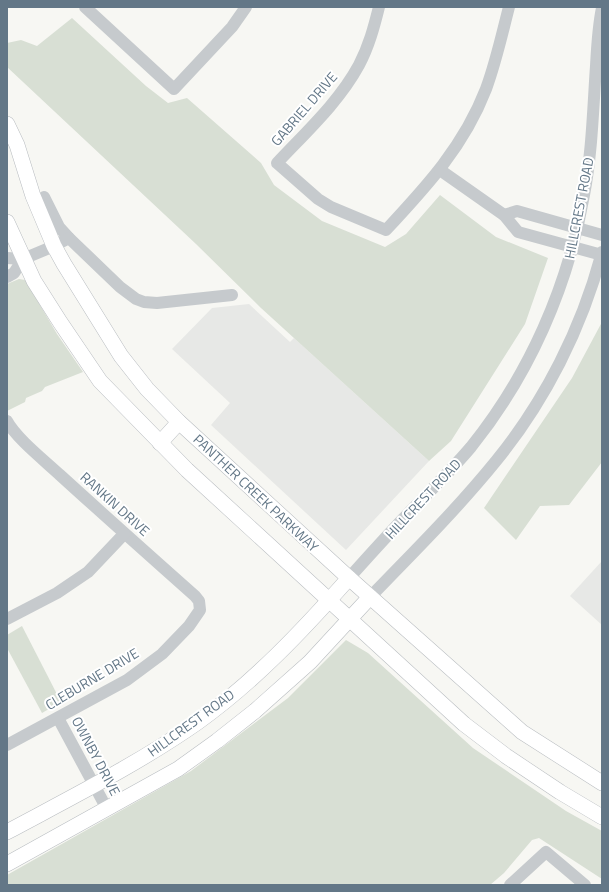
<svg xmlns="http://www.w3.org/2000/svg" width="609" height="892" font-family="'Titillium Web',sans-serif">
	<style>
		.built { fill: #e7e8e6 }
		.green { fill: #d8dfd4 }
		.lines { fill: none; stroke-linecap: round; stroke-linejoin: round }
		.major-casing { stroke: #b9bdc1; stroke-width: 16 }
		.minor { stroke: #c6cacd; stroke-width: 12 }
		.major { stroke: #fff; stroke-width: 15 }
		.labels { text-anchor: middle; stroke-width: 4; stroke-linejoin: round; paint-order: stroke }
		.street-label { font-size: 14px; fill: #637787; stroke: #fff }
	</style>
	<rect width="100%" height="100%" fill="#f7f7f3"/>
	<!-- built -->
	<g class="built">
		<path d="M 249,304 L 290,342 L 294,338 L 429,461 L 346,550 L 211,425 L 230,403 L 172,349 L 212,308 Z"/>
		<path d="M 602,561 L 602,625 L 570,596 Z"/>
	</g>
	<!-- green -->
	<g class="green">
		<path d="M 72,18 L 146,86 L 168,103 L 187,98 L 261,163 L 274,185 L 322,221 L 385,247 L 406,234 L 440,195 L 496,237 L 548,258 L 525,324 L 451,441 L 429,461 L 261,308 L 196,244 L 7,67 L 7,43 L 21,40 L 37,46 Z"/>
		<path d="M 19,279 L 25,280 L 27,283 L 57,334 L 83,372 L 45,387 L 42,391 L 26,398 L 25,402 L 7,411 L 7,284 Z"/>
		<path d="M 602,322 L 602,462 L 569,505 L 540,506 L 516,540 L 484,508 L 572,378 Z"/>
		<path d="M 22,626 L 61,702 L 42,713 L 7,648 L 7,635 Z"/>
		<path d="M 346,640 L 368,653 L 473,748 L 566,811 L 602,831 L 602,879 L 539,838 L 532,840 L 504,873 L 490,885 L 7,885 L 7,875 L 191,771 L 288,698 Z"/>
	</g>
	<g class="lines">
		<defs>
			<g id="major">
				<path d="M 7,124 L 17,145 L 33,196 L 54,246 L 64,264 L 121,356 L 147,389 L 179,422 L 349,578 L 522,732 L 602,783"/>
				<path d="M 7,222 L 34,281 L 60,322 L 100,381 L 187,470 L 464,724 L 506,756 L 560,792 L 602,817"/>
				<path d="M 160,443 L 179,422"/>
				<path d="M 7,832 C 72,797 138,764 198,722 C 255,681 303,630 349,578"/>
				<path d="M 7,864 L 178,769 L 217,741 L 255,711 L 310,662 L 370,597"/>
			</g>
		</defs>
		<!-- major casing -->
		<use href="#major" class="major-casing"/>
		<!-- minor -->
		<g class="minor">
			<path d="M 85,7 L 174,89 L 232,27 L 246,7"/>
			<path d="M 379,7 C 374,27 369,46 359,65 C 339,102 306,132 277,163 L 318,199 L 331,207 L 386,230 C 427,186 464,146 486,89 C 496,62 502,34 509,7"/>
			<path d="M 440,170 L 504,215 L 518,232 L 602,255"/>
			<path d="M 44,197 L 59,227 L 69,238 L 120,287 L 136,299 L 144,302 L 157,303 L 232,295"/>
			<path d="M 504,215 L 517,211 L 602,235"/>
			<path d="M 7,258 L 23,259 L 54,246 L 69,238"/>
			<path d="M 7,277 L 14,273 L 23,259"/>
			<path d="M 7,421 C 16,438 45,461 60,475 C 105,516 150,556 195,596 L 199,601 L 200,610 L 189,626 L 162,654 L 127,680 L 7,745"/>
			<path d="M 349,578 C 366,559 384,539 402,520 C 425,496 449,473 471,447 C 529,375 568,287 584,195 C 592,153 593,109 596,66 C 597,47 598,27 602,8"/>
			<path d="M 370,597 C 413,553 457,509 496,461 C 545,401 582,328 602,252"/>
			<path d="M 7,619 L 57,593 L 88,572 L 124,534"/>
			<path d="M 58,718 L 107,809"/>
			<path d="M 510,885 L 546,852 L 585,885"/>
		</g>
		<!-- major -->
		<use href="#major" class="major"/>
	</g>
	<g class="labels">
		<!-- street labels -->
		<g class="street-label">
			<text transform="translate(304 109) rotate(-49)" y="5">GABRIEL DRIVE</text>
			<text transform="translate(579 208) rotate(-79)" y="5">HILLCREST ROAD</text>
			<text transform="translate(256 493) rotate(43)" y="5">PANTHER CREEK PARKWAY</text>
			<text transform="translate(423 499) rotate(-47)" y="5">HILLCREST ROAD</text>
			<text transform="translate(115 504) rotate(42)" y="5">RANKIN DRIVE</text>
			<text transform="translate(92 679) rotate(-31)" y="5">CLEBURNE DRIVE</text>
			<text transform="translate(191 723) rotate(-36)" y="5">HILLCREST ROAD</text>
			<text transform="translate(96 756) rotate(62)" y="5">OWNBY DRIVE</text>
		</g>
	</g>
	<!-- border -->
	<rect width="609" height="892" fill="none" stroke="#637787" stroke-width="16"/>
</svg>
